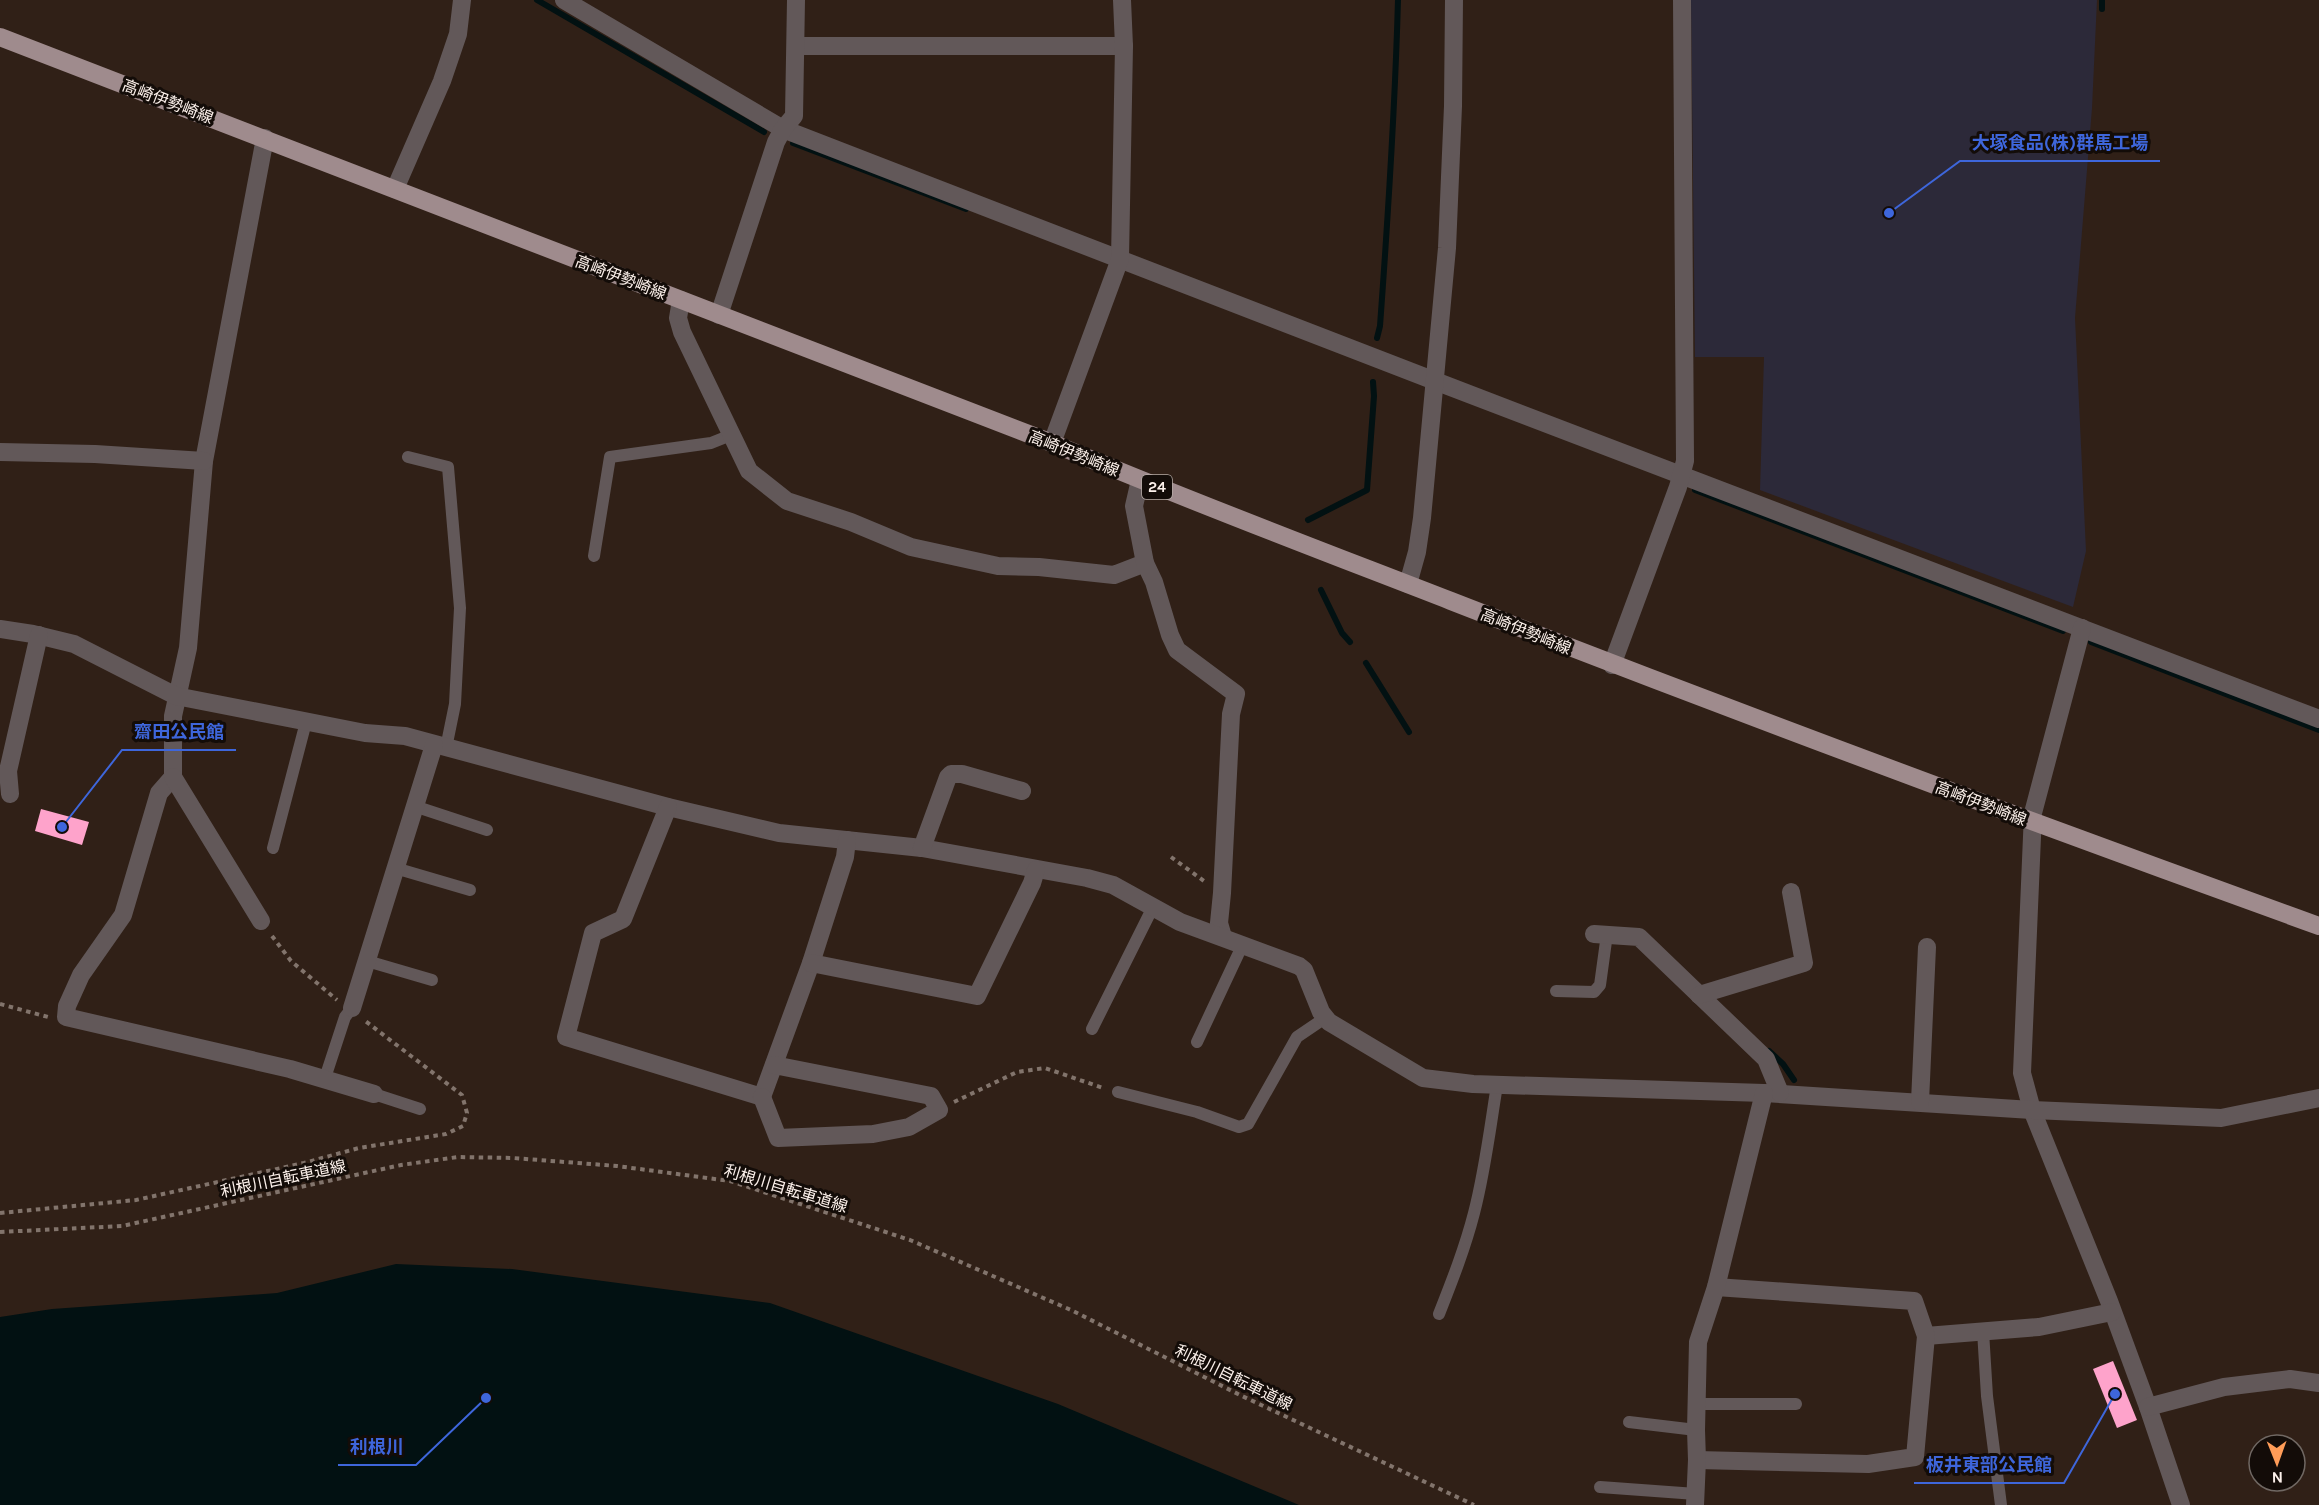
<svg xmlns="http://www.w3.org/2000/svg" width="2319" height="1505" font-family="Karla,'Noto Sans JP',sans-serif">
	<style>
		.industrial { fill: #2c2939 }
		.water { fill: #021112 }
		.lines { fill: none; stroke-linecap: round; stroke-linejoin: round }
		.stream { stroke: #021112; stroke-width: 6 }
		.building { fill: #fea3cb }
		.path { stroke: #82746c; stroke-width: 4; stroke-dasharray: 4.5 4.5; stroke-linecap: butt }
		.service { stroke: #625859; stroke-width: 12 }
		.minor { stroke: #625859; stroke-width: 18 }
		.tertiary { stroke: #625859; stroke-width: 18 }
		.primary { stroke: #9f8b8d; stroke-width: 18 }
		.labels { text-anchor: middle; stroke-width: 6; stroke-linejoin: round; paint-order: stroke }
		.shield { fill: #130c08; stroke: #b6aca7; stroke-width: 1.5 }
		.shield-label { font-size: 15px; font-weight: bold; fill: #fcf1eb }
		.street-label { font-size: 16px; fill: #fcf1eb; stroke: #130c08 }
		.leader { fill: none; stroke: #3e66db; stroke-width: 2 }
		.callout-dot { fill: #3e66db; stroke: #130c08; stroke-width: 2 }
		.callout-label { font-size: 18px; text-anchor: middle; font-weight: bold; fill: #3e66db; stroke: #130c08; stroke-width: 6; stroke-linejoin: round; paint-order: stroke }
	</style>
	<rect width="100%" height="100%" fill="#302017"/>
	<!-- industrial -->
	<path class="industrial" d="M 1691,0 L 2097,0 L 2092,108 L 2075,318 L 2086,551 L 2073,607 L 1760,490 L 1764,357 L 1695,357 Z"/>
	<!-- water -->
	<path class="water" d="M 396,1264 L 512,1269 L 770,1303 L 1058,1404 L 1299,1505 L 0,1505 L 0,1317 L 52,1309 L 277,1293 Z"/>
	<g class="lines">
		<!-- stream -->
		<g class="stream">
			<path d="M 537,0 L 764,132"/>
			<path d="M 2102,0 L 2102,9"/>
			<path d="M 793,143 L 966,209"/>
			<path d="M 1377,338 L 1380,326 C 1388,217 1395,109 1398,0"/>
			<path d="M 1695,490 L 2063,631"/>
			<path d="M 1308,520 L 1367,490 L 1374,396 L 1373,382"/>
			<path d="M 1321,590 L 1342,633 L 1350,642"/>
			<path d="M 2091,642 L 2319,730"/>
			<path d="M 1366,663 L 1409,732"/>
			<path d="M 1769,1051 L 1783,1064 L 1794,1080"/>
		</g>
	</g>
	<!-- building -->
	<g class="building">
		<path d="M 41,809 L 89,822 L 82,845 L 35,831 Z"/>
		<path d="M 2113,1361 L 2137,1420 L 2117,1428 L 2093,1369 Z"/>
	</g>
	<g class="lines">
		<!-- path -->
		<g class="path">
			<path d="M 1171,857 L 1204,881"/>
			<path d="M 272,936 L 291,961 L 337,1000"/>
			<path d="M 0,1004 L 48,1017"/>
			<path d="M 954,1102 L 1017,1072 L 1045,1068 L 1103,1088"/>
			<path d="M 0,1213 L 136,1200 L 304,1163 L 359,1148 L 446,1134 L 463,1126 L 467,1113 L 462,1095 L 364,1020"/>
			<path d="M 0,1232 L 122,1226 L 401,1165 L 458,1157 L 513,1158 L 617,1166 L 730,1181 L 910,1240 L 1071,1310 L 1242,1396 L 1474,1505"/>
		</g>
		<!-- service -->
		<g class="service">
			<path d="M 408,457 L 448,467 L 460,608 L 455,704 L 446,748"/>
			<path d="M 594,556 L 610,457 L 711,443 L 731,435"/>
			<path d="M 414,806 L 487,830"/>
			<path d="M 273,848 L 306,722"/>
			<path d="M 395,868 L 470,890"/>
			<path d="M 367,961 L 432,980"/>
			<path d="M 1556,991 L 1594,992 L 1600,985 L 1607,934"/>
			<path d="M 1092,1029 L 1153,907"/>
			<path d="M 1197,1042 L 1243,944"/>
			<path d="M 325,1078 L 345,1017 L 352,1008"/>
			<path d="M 1118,1092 L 1197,1112 L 1239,1127 L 1248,1124 L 1297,1037 L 1325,1018"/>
			<path d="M 374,1094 L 420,1109"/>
			<path d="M 1439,1314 C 1452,1281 1465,1248 1474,1213 C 1485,1171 1490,1128 1497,1085"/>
			<path d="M 1983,1331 L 1987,1396 L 2001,1505"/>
			<path d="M 1696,1404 L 1796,1404"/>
			<path d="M 1629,1422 L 1696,1430"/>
			<path d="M 1600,1487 L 1696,1494"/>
		</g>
		<!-- minor -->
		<g class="minor">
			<path d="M 564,0 L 783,129 L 1435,381 L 2319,719"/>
			<path d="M 796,46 L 1124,46"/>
			<path d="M 265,138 L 204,461 L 188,648 L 173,716 L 173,777 L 159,793 L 123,915 L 81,975 L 67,1006 L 66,1017 L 290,1069 L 374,1094"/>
			<path d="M 681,300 L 678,318 L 682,332 L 749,471 L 787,501 L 851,522 L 911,547 L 998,566 L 1039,567 L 1114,575 L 1145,563"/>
			<path d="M 719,315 L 776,142 L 783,129 L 794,116 L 796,0"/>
			<path d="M 1052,443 L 1120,259 L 1124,46 L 1122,0"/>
			<path d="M 0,452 L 95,454 L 204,461"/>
			<path d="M 1140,480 L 1134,506 L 1145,563 L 1154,582 L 1170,635 L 1177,650 L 1236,694 L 1231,714 L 1222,893 L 1219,923 L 1223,937"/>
			<path d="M 2082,628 L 2033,813 L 2022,1073 L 2032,1110 L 2109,1301 L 2148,1407 L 2181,1505"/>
			<path d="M 0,629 L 33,634 L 74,644 L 176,696 L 365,733 L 405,736 L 668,807 L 779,833 L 922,848 L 1087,878 L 1113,885 L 1180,922 L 1299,966 L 1304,970 L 1321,1012 L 1329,1022 L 1423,1078 L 1473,1084 L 1764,1093 L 2032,1110 L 2221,1118 L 2319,1098"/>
			<path d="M 1612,665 L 1678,487 L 1685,461 L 1682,0"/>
			<path d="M 173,777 L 261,921"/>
			<path d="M 10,794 L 8,771 L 39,635"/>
			<path d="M 668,807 L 623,919 L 593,933 L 566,1037 L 762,1097 L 811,963 L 845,857 L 847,840"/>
			<path d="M 922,848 L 948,777 L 951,774 L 962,774 L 1022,791"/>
			<path d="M 1594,934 L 1639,937 L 1766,1059 L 1780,1093"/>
			<path d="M 811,963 L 977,996 L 1032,883 L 1036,870"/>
			<path d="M 1699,995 L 1804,963 L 1791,892"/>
			<path d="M 352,1008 L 434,745"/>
			<path d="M 762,1097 L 778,1138 L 873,1134 L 909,1127 L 939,1110 L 931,1096 L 774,1065"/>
			<path d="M 1920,1102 L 1927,947"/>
			<path d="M 1926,1336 L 2039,1327 L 2112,1312"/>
			<path d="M 2148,1407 L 2224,1387 L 2290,1379 L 2319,1383"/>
			<path d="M 1697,1460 L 1868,1464 L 1915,1457 L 1926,1336 L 1914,1301 L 1716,1287"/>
			<path d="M 1695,1505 L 1697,1460 L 1696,1430 L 1698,1342 L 1716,1287 L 1764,1093"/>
		</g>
		<!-- tertiary -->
		<g class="tertiary">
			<path d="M 395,189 L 442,81 L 458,34 L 462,0"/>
			<path d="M 1408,584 L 1417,552 L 1422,518 L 1447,248 L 1453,106 L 1454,0"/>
		</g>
		<!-- primary -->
		<path class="primary" d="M 0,37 L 1052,443 C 1184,499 1317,549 1451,601 C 1739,713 2028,821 2319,926"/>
	</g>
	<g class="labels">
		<!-- shield labels -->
		<rect class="shield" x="1142" y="475" width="30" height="24" rx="4.5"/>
		<g class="shield-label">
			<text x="1157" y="492">24</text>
		</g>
		<!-- street labels -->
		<g class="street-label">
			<text transform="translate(168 101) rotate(21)" y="6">高崎伊勢崎線</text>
			<text transform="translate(621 277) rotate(21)" y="6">高崎伊勢崎線</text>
			<text transform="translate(1074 453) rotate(22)" y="6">高崎伊勢崎線</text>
			<text transform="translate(1526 631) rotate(22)" y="6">高崎伊勢崎線</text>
			<text transform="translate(1981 803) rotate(21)" y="6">高崎伊勢崎線</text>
			<text transform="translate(283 1178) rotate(-12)" y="6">利根川自転車道線</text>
			<text transform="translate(786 1188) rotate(17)" y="6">利根川自転車道線</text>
			<text transform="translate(1234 1377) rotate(26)" y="6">利根川自転車道線</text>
		</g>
	</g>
	<!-- callouts -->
	<path class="leader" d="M1889 213L1960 161H2160M62 827L122 750H236M486 1398L416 1465H338M2115 1394L2064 1483H1914"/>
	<g class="callout-dot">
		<circle cx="1889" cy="213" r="6"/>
		<circle cx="62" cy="827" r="6"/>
		<circle cx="486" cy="1398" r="6"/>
		<circle cx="2115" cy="1394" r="6"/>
	</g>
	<g class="callout-label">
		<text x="2060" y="149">大塚食品(株)群馬工場</text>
		<text x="179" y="738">齋田公民館</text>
		<text x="377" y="1453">利根川</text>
		<text x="1989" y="1471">板井東部公民館</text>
	</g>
	<!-- north arrow -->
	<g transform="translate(2277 1463) rotate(179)"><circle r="28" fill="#130c08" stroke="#706863" stroke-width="1.5"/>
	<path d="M0-4.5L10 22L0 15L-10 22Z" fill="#fe9c58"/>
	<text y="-9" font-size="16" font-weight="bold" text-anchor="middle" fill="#fcf1eb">N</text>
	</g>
</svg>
